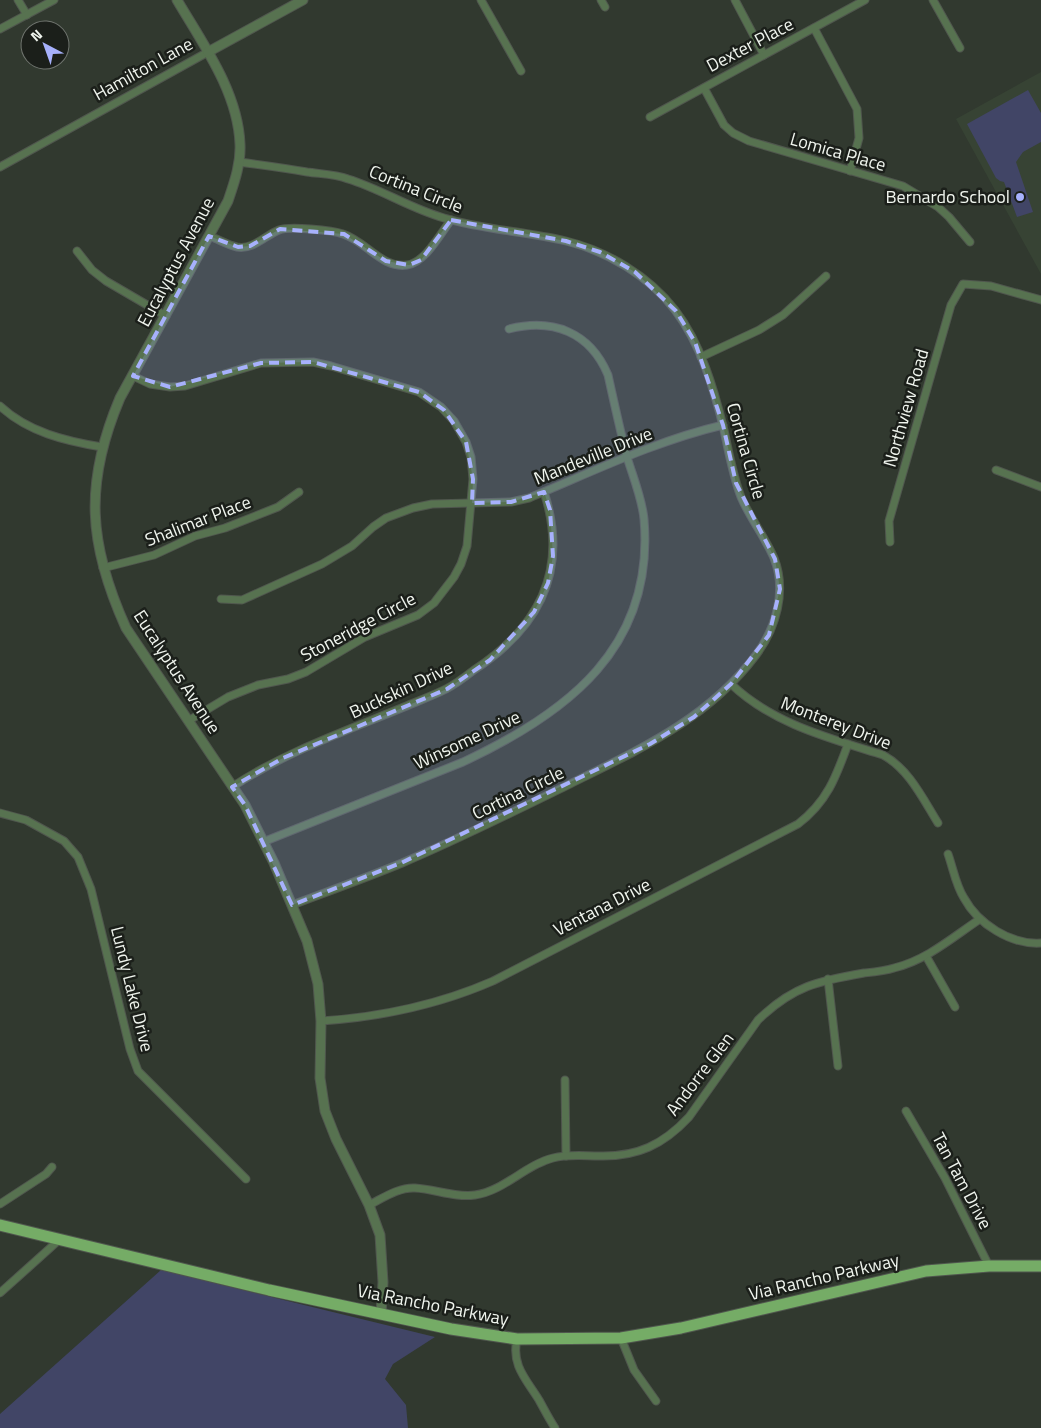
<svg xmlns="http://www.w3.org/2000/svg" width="1041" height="1428" font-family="'Titillium Web',sans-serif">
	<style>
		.built { fill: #374334 }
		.green { fill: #414566 }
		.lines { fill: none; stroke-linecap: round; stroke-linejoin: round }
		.minor-casing { stroke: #50574e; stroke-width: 9 }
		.tertiary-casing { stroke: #50574e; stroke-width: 11 }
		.primary-casing { stroke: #50574e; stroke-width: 13 }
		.minor { stroke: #577250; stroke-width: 7 }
		.tertiary { stroke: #577250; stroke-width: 9 }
		.primary { stroke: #75ac66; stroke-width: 11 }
		.marked { fill: #a7b1fc; fill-opacity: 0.2; stroke: #a7b1fc; stroke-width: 4; stroke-dasharray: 10 6; stroke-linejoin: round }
		.poi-dot { fill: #a7b1fc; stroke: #1b1f1a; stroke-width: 2 }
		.labels { text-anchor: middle; stroke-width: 5; stroke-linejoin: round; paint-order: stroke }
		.street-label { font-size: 18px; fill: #f0f5ee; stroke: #1b1f1a }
		.poi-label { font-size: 18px; fill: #f0f5ee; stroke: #1b1f1a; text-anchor: end }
	</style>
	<rect width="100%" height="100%" fill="#31392f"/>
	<!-- built -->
	<path class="built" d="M 1041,72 L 1041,274 L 956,119 Z"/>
	<!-- green -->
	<g class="green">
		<path d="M 1028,90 L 1041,113 L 1041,142 L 1023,152 L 1016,162 L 1033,212 L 1017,217 L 1004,182 L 1000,181 L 996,178 L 967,124 Z"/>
		<path d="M 161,1270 L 435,1337 L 393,1364 L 385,1379 L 406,1405 L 408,1428 L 0,1428 L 0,1414 Z"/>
	</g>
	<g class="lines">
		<defs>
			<g id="minor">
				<path d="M 18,0 L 27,15"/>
				<path d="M 481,0 L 521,71"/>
				<path d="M 601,0 L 605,7"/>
				<path d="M 735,0 L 764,55"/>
				<path d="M 933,0 L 960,48"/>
				<path d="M 814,28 L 857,109 L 859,138 L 850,171"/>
				<path d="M 0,29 L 54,0"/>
				<path d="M 704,88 L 724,125 L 733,133 L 749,141 L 903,186 L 938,207 L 949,217 L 970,242"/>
				<path d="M 650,117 L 865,0"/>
				<path d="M 239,162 C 262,165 284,168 307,172 C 321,174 335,174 348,179 C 381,189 411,209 444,218 C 484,230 525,231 566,241 C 607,251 649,276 675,310 C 701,344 714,389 724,430 C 729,453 733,476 741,497 C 750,518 765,537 774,558 C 787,591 776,628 756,655 C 708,719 640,749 570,784 C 515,811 459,839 402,863 C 366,878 329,891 292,905"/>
				<path d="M 0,167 L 208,52"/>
				<path d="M 209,236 C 218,239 228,245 237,247 C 253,250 266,235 279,230 C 289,226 332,230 343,234 C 366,241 382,269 407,265 C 425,263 440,234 451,220"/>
				<path d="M 77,251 L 92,270 L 106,281 L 166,316"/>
				<path d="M 701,357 L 759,330 L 783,315 L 826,276"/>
				<path d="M 133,376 L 150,384 L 170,387 L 185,386 L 261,363 L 313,362 L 331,366 L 419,392 L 441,407 L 454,421 L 466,442 L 471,457 L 473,479 L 467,546 L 461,564 L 454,577 L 434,603 L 418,615 L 365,637 L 306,672 L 288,679 L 258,685 L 228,697 L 188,721"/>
				<path d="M 0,406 C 28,432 65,441 102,447"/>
				<path d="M 996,470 L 1041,487"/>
				<path d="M 890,542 L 889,521 L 951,305 L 963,284 L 991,286 L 1041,300"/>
				<path d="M 103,568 L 154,555 L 195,536 L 225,528 L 278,507 L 299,492"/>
				<path d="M 221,599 L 242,600 L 322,564 L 352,546 L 373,527 L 386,518 L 413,508 L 432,504 L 511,502 L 529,498 C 592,472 655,441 723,425"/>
				<path d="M 731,684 C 773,724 829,738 883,755 C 909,769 923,799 938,823"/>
				<path d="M 232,787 C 285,752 346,731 404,707 C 418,701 432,696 446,689 C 456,684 465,677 474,670 C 540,627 569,569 544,492"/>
				<path d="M 0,813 L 26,820 L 64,841 L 78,857 L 91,889 L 130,1049 L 138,1071 L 246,1179"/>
				<path d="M 263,842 L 463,762 C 568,713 655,647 644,519 C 642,498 633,477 627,457 C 620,430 614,402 608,375 C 590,332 553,318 509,329"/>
				<path d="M 948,854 C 953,868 956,886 964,898 C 978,924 1011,945 1041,943"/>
				<path d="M 926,956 L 955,1007"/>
				<path d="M 828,979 L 838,1066"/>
				<path d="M 321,1021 C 381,1017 438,1005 493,981 L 798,824 C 827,802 836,777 848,744"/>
				<path d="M 565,1080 L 566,1156"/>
				<path d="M 906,1111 L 945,1178 L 989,1266"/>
				<path d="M 0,1204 L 46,1174 L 52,1167"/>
				<path d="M 369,1205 C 383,1198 399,1187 415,1188 C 435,1189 455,1198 475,1195 C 504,1191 525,1165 553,1158 C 568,1154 584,1156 599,1156 C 637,1157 663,1145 689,1117 L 758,1020 C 793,986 818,981 864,973 C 874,972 885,971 894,968 C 927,960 953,937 980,919"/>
				<path d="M 0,1293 L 59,1240"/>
				<path d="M 621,1338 L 634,1370 L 656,1401"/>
				<path d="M 517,1339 C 511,1365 526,1379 539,1400 C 544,1409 549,1419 555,1428"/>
			</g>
			<g id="tertiary">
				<path d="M 177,0 C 203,44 238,92 240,144 C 241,164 234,183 228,201 L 120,398 C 84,483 88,544 126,628 L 245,805 L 274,863 L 307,941 L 318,984 L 321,1021 L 320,1078 L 325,1111 L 336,1139 L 369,1205 L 380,1235 L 383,1282 L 381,1314"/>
				<path d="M 208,52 L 303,0"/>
			</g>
			<path id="primary" d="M 0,1225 L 269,1290 L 451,1329 L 517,1339 L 621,1338 L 681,1328 L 926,1271 L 989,1266 L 1041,1266"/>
		</defs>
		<!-- minor casing -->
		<use href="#minor" class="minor-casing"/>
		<!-- tertiary casing -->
		<use href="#tertiary" class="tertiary-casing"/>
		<!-- primary casing -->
		<use href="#primary" class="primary-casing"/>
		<!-- minor -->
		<use href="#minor" class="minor"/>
		<!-- tertiary -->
		<use href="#tertiary" class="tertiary"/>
		<!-- primary -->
		<use href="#primary" class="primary"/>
	</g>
	<!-- marked area -->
	<path class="marked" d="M 451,220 L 566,241 L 600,252 L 635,272 L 676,311 L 695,342 L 723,425 L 736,483 L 775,559 L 780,589 L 769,635 L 731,684 L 694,717 L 650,744 L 401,863 L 292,905 L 245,805 L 232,787 L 283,758 L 447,689 L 490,660 L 534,612 L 548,583 L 553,556 L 550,510 L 544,492 L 511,502 L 472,503 L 473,479 L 466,442 L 444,410 L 419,392 L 313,362 L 261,363 L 170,387 L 133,376 L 209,236 L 238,247 L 250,246 L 280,229 L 344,234 L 386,261 L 409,265 L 421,260 Z"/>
	<!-- markers -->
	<circle class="poi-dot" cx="1020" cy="197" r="5"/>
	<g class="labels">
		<!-- street labels -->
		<g class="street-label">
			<text transform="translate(750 45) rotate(-28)" y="6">Dexter Place</text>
			<text transform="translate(143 69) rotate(-29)" y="6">Hamilton Lane</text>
			<text transform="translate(838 152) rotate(16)" y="6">Lomica Place</text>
			<text transform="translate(416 189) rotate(22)" y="6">Cortina Circle</text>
			<text transform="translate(176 262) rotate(-62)" y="6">Eucalyptus Avenue</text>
			<text transform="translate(906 408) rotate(-74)" y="6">Northview Road</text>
			<text transform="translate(746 451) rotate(74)" y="6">Cortina Circle</text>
			<text transform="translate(593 456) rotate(-22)" y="6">Mandeville Drive</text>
			<text transform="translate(198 521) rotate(-21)" y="6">Shalimar Place</text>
			<text transform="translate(358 627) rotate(-28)" y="6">Stoneridge Circle</text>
			<text transform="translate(177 672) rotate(57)" y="6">Eucalyptus Avenue</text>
			<text transform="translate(401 690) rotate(-25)" y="6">Buckskin Drive</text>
			<text transform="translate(836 723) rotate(21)" y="6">Monterey Drive</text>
			<text transform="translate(467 740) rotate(-25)" y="6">Winsome Drive</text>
			<text transform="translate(518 793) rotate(-26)" y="6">Cortina Circle</text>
			<text transform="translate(602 907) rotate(-27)" y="6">Ventana Drive</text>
			<text transform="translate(132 989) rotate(76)" y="6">Lundy Lake Drive</text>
			<text transform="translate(700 1074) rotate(-53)" y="6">Andorre Glen</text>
			<text transform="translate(962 1181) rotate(62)" y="6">Tan Tam Drive</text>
			<text transform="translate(824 1277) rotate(-13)" y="6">Via Rancho Parkway</text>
			<text transform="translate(433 1305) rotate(11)" y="6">Via Rancho Parkway</text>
		</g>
		<!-- poi labels -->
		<g class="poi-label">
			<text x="1010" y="203">Bernardo School</text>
		</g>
	</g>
	<!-- north arrow -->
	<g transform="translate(45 45) rotate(319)"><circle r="24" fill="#1b1f1a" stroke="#70756f"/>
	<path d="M0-4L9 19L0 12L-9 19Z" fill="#a7b1fc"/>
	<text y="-8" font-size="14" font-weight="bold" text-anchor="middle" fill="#f0f5ee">N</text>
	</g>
</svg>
